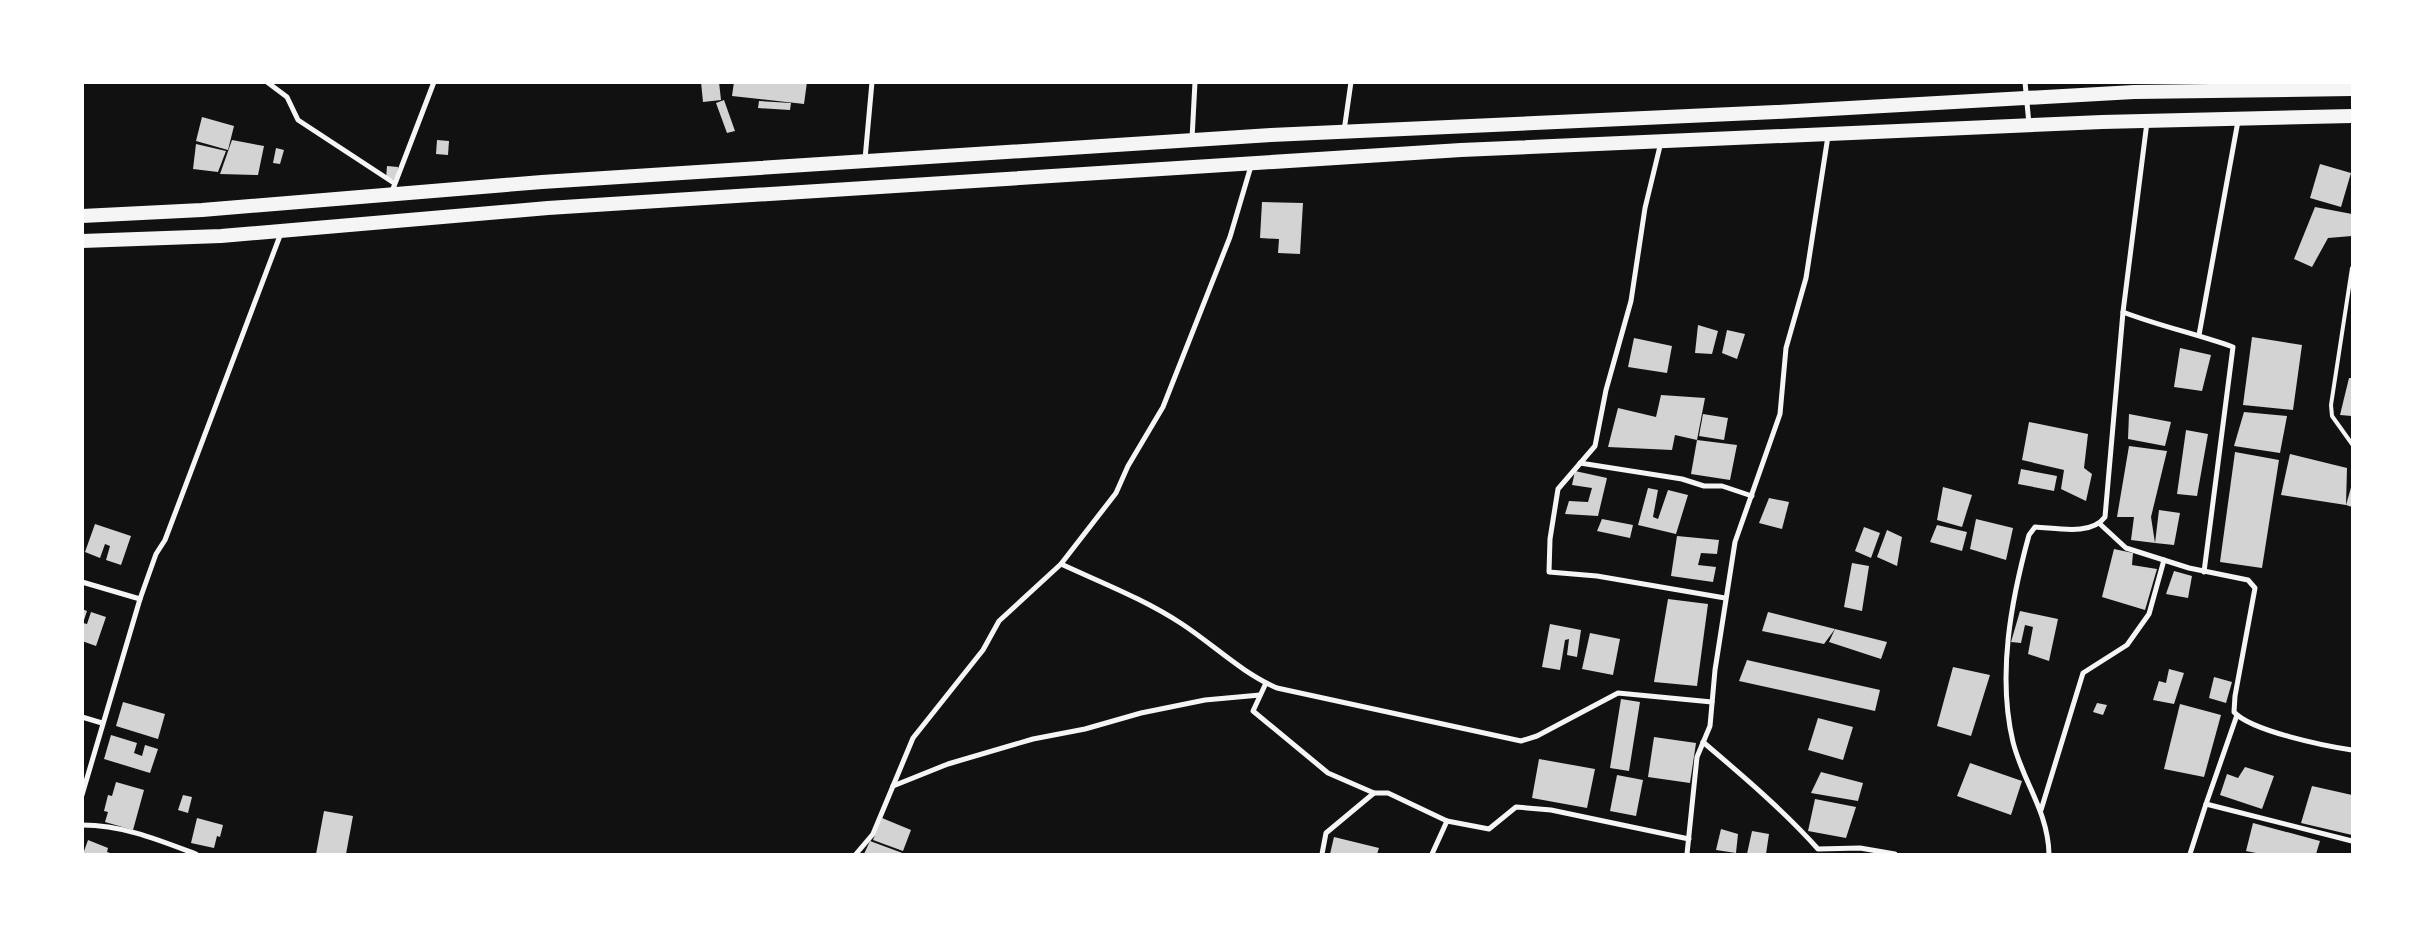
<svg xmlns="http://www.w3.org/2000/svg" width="2435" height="937" font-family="Raleway,sans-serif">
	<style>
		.building { fill: #d3d3d3 }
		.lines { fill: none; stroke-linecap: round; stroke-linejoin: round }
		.service { stroke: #f5f5f5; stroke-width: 4 }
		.minor { stroke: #f5f5f5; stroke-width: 5 }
		.trunk { stroke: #f5f5f5; stroke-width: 14 }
	</style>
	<rect width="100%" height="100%" fill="#111"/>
	<!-- building -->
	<g class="building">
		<path d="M 701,82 L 719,82 L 721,100 L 703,102 Z"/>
		<path d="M 734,82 L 807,82 L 804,104 L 732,96 Z"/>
		<path d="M 724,100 L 735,131 L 727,133 L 716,103 Z"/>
		<path d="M 759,101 L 791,103 L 790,110 L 758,108 Z"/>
		<path d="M 202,117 L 234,126 L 228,150 L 196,141 Z"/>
		<path d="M 232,140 L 264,146 L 258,175 L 220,174 Z"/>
		<path d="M 437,140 L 449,141 L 448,155 L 436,154 Z"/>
		<path d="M 196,144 L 226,151 L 218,172 L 193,169 Z"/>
		<path d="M 276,148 L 284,150 L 280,164 L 273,163 Z"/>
		<path d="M 2320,164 L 2351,173 L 2341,207 L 2310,198 Z"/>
		<path d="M 387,166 L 398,167 L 397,180 L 386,179 Z"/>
		<path d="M 1262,202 L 1303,203 L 1300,254 L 1278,253 L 1279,239 L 1260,238 Z"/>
		<path d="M 2315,207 L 2352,214 L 2352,236 L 2328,238 L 2312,267 L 2294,259 Z"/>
		<path d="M 1698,325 L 1718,331 L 1712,354 L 1695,353 Z"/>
		<path d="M 1727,330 L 1745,334 L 1737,359 L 1722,353 Z"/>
		<path d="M 2252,337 L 2302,345 L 2293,410 L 2243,405 Z"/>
		<path d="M 1634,338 L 1672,346 L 1667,373 L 1628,367 Z"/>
		<path d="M 2180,348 L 2211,355 L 2202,391 L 2174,387 Z"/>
		<path d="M 2349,378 L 2352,378 L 2352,416 L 2340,415 Z"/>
		<path d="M 1661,395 L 1705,398 L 1697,440 L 1675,435 L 1672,450 L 1608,447 L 1618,408 L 1656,417 Z"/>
		<path d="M 2244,412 L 2287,416 L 2280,453 L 2234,446 Z"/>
		<path d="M 1703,414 L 1728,418 L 1724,440 L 1699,436 Z"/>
		<path d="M 2129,414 L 2171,422 L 2165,446 L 2128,439 Z"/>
		<path d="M 2029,422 L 2088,434 L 2084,468 L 2092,474 L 2086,501 L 2061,489 L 2064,470 L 2022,460 Z"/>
		<path d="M 2186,430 L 2208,434 L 2197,496 L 2177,494 Z"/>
		<path d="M 1697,440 L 1737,445 L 1730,480 L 1691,474 Z"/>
		<path d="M 2129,446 L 2167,451 L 2151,517 L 2155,543 L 2159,510 L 2180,513 L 2174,545 L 2155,543 L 2131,540 L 2134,517 L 2117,517 Z"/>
		<path d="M 2235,452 L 2279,460 L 2262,568 L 2220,562 Z"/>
		<path d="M 2290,454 L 2347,468 L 2346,505 L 2281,495 Z"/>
		<path d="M 2021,469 L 2057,476 L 2054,491 L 2018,484 Z"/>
		<path d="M 1575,471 L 1607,478 L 1598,516 L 1565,514 L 1569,501 L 1588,502 L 1592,488 L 1572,485 Z"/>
		<path d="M 2352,484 L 2352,507 L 2346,505 Z"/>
		<path d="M 1943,487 L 1972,495 L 1962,527 L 1937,520 Z"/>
		<path d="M 1648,488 L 1658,490 L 1653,517 L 1658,519 L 1668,490 L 1688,495 L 1676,534 L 1638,525 Z"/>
		<path d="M 1769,498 L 1789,502 L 1782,529 L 1759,523 Z"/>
		<path d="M 1602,519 L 1633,525 L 1630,538 L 1597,531 Z"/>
		<path d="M 1976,519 L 2013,528 L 2006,560 L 1970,549 Z"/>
		<path d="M 95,524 L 131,536 L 121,565 L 106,560 L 110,546 L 105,544 L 100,558 L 85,552 Z"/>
		<path d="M 1937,525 L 1967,532 L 1962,551 L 1930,542 Z"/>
		<path d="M 1864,527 L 1880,533 L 1871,558 L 1855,551 Z"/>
		<path d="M 1887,530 L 1902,537 L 1897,566 L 1877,557 Z"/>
		<path d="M 1677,536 L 1719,540 L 1717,554 L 1701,553 L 1698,565 L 1716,567 L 1713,582 L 1671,576 Z"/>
		<path d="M 2114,549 L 2133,553 L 2132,565 L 2157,569 L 2145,610 L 2102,597 Z"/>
		<path d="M 1852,563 L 1869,566 L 1862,611 L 1844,607 Z"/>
		<path d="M 2174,571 L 2192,576 L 2188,598 L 2166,594 Z"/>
		<path d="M 1668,599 L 1708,604 L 1697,686 L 1654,682 Z"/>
		<path d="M 82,609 L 87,611 L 83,623 L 87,624 L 91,612 L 106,617 L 96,646 L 82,641 Z"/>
		<path d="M 2020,611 L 2058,619 L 2049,661 L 2028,654 L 2033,627 L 2025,625 L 2021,643 L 2011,642 Z"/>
		<path d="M 1768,612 L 1835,629 L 1824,644 L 1762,631 Z"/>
		<path d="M 1550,624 L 1581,630 L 1577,657 L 1567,655 L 1569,639 L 1565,640 L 1560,670 L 1542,667 Z"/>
		<path d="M 1835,629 L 1887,642 L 1881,659 L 1829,642 Z"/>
		<path d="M 1590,633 L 1620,639 L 1613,675 L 1582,669 Z"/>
		<path d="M 1747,660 L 1880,690 L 1875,711 L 1739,681 Z"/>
		<path d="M 1953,667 L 1990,675 L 1971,736 L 1937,726 Z"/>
		<path d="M 2169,669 L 2184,673 L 2174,704 L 2153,700 L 2159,681 L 2166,683 Z"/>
		<path d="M 2214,677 L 2232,682 L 2226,703 L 2209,698 Z"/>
		<path d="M 1621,699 L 1640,702 L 1629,771 L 1610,768 Z"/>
		<path d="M 123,702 L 165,714 L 158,739 L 116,726 Z"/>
		<path d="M 2097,703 L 2107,705 L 2103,715 L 2093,712 Z"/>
		<path d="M 2180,704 L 2221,715 L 2204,777 L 2164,769 Z"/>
		<path d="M 1818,718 L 1853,727 L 1843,760 L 1808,750 Z"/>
		<path d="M 111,735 L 137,743 L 134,753 L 142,756 L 145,745 L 158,749 L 150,773 L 104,759 Z"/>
		<path d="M 1654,737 L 1696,743 L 1690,783 L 1648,777 Z"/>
		<path d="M 1539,759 L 1595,769 L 1587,808 L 1532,798 Z"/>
		<path d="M 1970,763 L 2022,781 L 2011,815 L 1957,796 Z"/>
		<path d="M 2245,767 L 2274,776 L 2262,809 L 2220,795 L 2227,774 L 2238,778 Z"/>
		<path d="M 1821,772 L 1863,783 L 1858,801 L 1811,793 Z"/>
		<path d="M 1617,775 L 1643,780 L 1636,816 L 1610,811 Z"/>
		<path d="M 116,782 L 144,790 L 133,830 L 105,822 L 108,812 L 104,811 L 108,795 L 112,796 Z"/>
		<path d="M 2312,786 L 2352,795 L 2352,835 L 2301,823 Z"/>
		<path d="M 183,795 L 192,797 L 188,813 L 178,810 Z"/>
		<path d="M 1815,799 L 1856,807 L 1846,838 L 1808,831 Z"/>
		<path d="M 324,811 L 353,816 L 346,854 L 316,854 Z"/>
		<path d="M 197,818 L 223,825 L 220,837 L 217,836 L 214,848 L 191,843 Z"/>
		<path d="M 882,818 L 911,830 L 903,851 L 873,840 Z"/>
		<path d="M 2253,823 L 2320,841 L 2316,854 L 2261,854 L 2246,851 Z"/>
		<path d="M 1721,829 L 1738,834 L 1736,853 L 1716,850 Z"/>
		<path d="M 1752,831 L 1769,834 L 1766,854 L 1747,854 Z"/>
		<path d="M 1334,837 L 1379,848 L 1377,854 L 1330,854 Z"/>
		<path d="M 88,840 L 108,848 L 107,852 L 113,854 L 83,854 Z"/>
		<path d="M 870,841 L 905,854 L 864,854 Z"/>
	</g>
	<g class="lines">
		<!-- service -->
		<path class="service" d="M 2352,268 L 2331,405 L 2332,416 L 2352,444"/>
		<!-- minor -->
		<g class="minor">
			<path d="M 267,82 L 287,97 L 298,120 L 394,183"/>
			<path d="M 2025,82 L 2029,124"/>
			<path d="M 2147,122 L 2123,312 C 2159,326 2197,334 2233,347 L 2204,572"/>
			<path d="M 1344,131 L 1351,82"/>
			<path d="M 1192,139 L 1195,82"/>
			<path d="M 1661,142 L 1645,208 L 1631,301 L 1606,390 L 1595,446 L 1558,489 L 1550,539 L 1549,572 L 1597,576 L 1725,598"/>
			<path d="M 865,159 L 872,82"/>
			<path d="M 391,194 L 434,82"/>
			<path d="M 2199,335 L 2238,121"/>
			<path d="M 1580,463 L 1682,479 L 1704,486 L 1722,486 L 1752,496"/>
			<path d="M 2100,524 L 2126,548 L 2189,568 L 2248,580 L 2255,588 L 2235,696 L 2234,712 C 2251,731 2325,746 2352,750"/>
			<path d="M 1061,564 C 1102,583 1144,599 1182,624 C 1214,645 1242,673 1277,688 L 1521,741 L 1537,736 L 1618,693 L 1712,702"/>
			<path d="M 82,582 L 140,599"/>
			<path d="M 1266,683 L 1253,711 L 1328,773 L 1374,793"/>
			<path d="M 2237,715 L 2206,804 L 2352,841"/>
			<path d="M 82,717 L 102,723"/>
			<path d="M 1703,742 C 1743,776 1783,810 1818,849 L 1860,848 L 1895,854"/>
			<path d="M 893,786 L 948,764 L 1033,739 L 1085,729 L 1141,713 L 1205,700 L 1260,695"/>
			<path d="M 82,795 L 140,599 L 156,554 L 165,540 L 281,233"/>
			<path d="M 2041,810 L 2083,673 L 2127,645 L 2149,614 L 2164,560"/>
			<path d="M 82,825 C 123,825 159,840 196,854"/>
			<path d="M 856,854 L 873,834 L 913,738 L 983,650 L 999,621 L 1061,564 L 1116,493 L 1128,466 L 1163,407 L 1230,237 L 1251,166"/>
			<path d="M 1322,854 L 1326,833 L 1374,793 L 1388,793 L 1447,821"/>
			<path d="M 1432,854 L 1447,821 L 1489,829 L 1516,807 L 1551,810 L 1689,839"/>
			<path d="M 1687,854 L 1697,757 L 1710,726 L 1715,670 L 1735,542 L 1780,414 L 1786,348 L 1806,278 L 1828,136"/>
			<path d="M 2049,854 C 2048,811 2023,782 2013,742 C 1997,675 2011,601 2029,535 L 2035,527 C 2057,528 2091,536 2105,517 L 2123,312"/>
			<path d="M 2190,854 L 2206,804"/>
		</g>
		<!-- trunk -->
		<g class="trunk">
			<path d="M 82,216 L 202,210 L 542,182 L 1271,135 L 1776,112 L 2134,92 L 2352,89"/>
			<path d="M 82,241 L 221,236 L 548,208 L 1461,150 L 2102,122 L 2352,116"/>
		</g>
	</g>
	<!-- border -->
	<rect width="2435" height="937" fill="none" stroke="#ffffff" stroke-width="168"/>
</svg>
